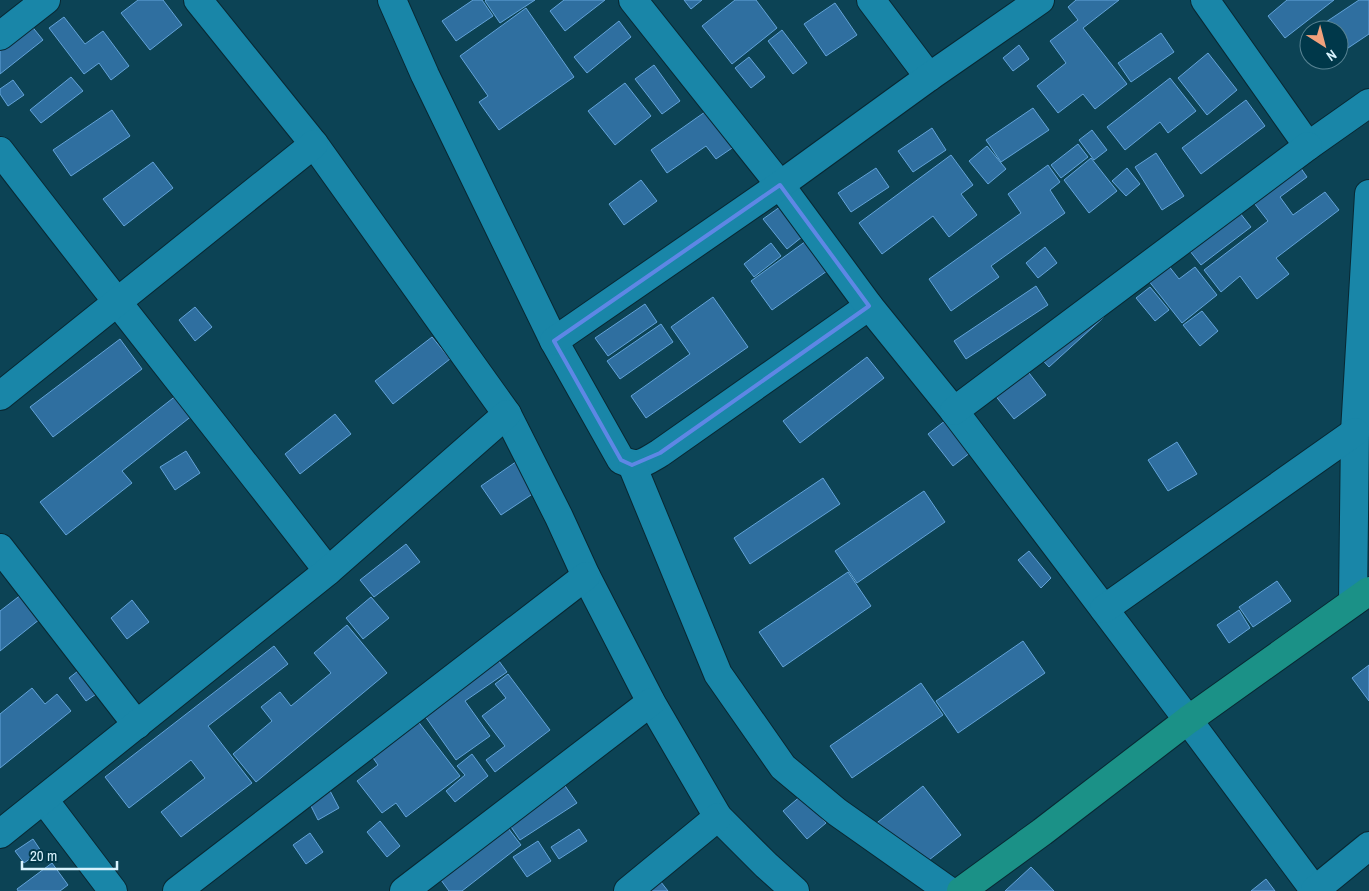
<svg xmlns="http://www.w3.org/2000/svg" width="1369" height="891" font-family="'Archivo Narrow',sans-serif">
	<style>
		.building { fill: #2f6fa0; stroke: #63a3d9 }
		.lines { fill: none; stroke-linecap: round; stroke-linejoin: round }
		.minor-casing { stroke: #082833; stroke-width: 30 }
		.major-casing { stroke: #082833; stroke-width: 30 }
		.minor { stroke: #1986a8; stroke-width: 28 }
		.major { stroke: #1b9187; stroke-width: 28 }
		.marked { fill: none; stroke: #5e87e5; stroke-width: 4; stroke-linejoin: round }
	</style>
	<rect width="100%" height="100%" fill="#0c4355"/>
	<!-- building -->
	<g class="building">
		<path d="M 138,0 L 163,0 L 182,25 L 150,50 L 121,13 Z"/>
		<path d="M 473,0 L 482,0 L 493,16 L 456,41 L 442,21 Z"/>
		<path d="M 486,0 L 535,0 L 500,23 L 485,1 Z"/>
		<path d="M 564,0 L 605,0 L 565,31 L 550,11 Z"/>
		<path d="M 684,0 L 702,0 L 691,9 Z"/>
		<path d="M 735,0 L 756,0 L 777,28 L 732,64 L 702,26 Z"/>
		<path d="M 1076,0 L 1119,0 L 1083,28 L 1127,84 L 1095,109 L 1083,94 L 1058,113 L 1037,86 L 1066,63 L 1050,41 L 1078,20 L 1068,7 Z"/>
		<path d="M 1287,0 L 1334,0 L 1285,38 L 1268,16 Z"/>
		<path d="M 1359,0 L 1369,0 L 1369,34 L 1339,54 L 1339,30 L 1314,30 Z"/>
		<path d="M 835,3 L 857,35 L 826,56 L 804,24 Z"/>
		<path d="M 526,8 L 574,77 L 499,130 L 479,102 L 488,96 L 460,56 Z"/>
		<path d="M 64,17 L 85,44 L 103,31 L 129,66 L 111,80 L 99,63 L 84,74 L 49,28 Z"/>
		<path d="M 619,21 L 631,37 L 587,73 L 574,57 Z"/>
		<path d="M 30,24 L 43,40 L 0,74 L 0,48 Z"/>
		<path d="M 782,30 L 807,63 L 793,74 L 768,41 Z"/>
		<path d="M 1161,33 L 1174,52 L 1131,82 L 1118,63 Z"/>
		<path d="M 1019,45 L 1029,59 L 1013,71 L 1003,58 Z"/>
		<path d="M 1208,53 L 1237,90 L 1207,115 L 1178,78 Z"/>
		<path d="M 749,57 L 765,77 L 751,88 L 735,68 Z"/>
		<path d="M 654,65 L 680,101 L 662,114 L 635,79 Z"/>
		<path d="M 71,77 L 83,91 L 41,123 L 30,110 Z"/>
		<path d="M 1170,78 L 1196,111 L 1168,133 L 1160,122 L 1125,150 L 1107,127 Z"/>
		<path d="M 13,80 L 24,95 L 8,106 L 0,94 L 0,89 Z"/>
		<path d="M 625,83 L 651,116 L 615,145 L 588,111 Z"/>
		<path d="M 1246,100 L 1265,126 L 1201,174 L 1182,148 Z"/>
		<path d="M 712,107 L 738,144 L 716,159 L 706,146 L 667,173 L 651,150 Z"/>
		<path d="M 1033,108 L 1049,130 L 1001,162 L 986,140 Z"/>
		<path d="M 112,110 L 130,136 L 71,176 L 53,150 Z"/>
		<path d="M 932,128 L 946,150 L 913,172 L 898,151 Z"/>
		<path d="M 1092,130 L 1107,150 L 1094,160 L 1079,140 Z"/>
		<path d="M 1078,144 L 1088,157 L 1061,178 L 1051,165 Z"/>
		<path d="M 987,146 L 1006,169 L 988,184 L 969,161 Z"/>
		<path d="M 1156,153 L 1184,196 L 1162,210 L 1135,167 Z"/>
		<path d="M 951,155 L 973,185 L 961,194 L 977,215 L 949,237 L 933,216 L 882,254 L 859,223 Z"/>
		<path d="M 1091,158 L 1117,191 L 1089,213 L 1064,180 Z"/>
		<path d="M 153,162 L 173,188 L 124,226 L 103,199 Z"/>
		<path d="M 1298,164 L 1307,177 L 1280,197 L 1293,215 L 1325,192 L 1339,210 L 1276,258 L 1289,274 L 1257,299 L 1240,276 L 1221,292 L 1204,270 L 1268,221 L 1251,199 Z"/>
		<path d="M 1048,165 L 1060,182 L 1050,190 L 1065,213 L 991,266 L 999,277 L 951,311 L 929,279 L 1021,213 L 1008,194 Z"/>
		<path d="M 876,168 L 889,187 L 851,212 L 838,193 Z"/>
		<path d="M 1127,168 L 1140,184 L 1126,196 L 1112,181 Z"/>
		<path d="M 641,180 L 657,201 L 624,225 L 609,204 Z"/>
		<path d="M 784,204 L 807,233 L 787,249 L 763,219 Z"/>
		<path d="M 1236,208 L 1251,227 L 1201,265 L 1186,246 Z"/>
		<path d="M 806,241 L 827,271 L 772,310 L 751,281 Z"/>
		<path d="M 771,243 L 781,256 L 754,277 L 744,264 Z"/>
		<path d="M 1045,247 L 1057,263 L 1038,278 L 1026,263 Z"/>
		<path d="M 1168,265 L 1179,279 L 1195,267 L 1217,295 L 1182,323 L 1148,280 Z"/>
		<path d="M 1036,286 L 1048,305 L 966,359 L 954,341 Z"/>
		<path d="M 1150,287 L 1169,310 L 1155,321 L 1136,298 Z"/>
		<path d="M 713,297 L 748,347 L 646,418 L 631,396 L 690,354 L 671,327 Z"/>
		<path d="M 1089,301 L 1104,317 L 1049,367 L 1035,352 Z"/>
		<path d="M 645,304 L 657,322 L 608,356 L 595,338 Z"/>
		<path d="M 195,307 L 212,327 L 195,341 L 179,320 Z"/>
		<path d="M 1202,311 L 1218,331 L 1200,346 L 1183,325 Z"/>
		<path d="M 661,324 L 673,342 L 620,379 L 607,361 Z"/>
		<path d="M 432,337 L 450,359 L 393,404 L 375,381 Z"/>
		<path d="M 120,339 L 142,369 L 53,437 L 30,407 Z"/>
		<path d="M 867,357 L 884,378 L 800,443 L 783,421 Z"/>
		<path d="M 1026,369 L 1046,395 L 1014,419 L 994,394 Z"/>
		<path d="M 177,395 L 193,415 L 122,471 L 132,483 L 66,535 L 40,502 Z"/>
		<path d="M 335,414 L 351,434 L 300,474 L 285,454 Z"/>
		<path d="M 950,417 L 975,449 L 953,466 L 928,434 Z"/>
		<path d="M 1177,442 L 1197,474 L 1168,491 L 1148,460 Z"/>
		<path d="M 186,451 L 200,473 L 175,490 L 160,467 Z"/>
		<path d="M 520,459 L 540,489 L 501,515 L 481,486 Z"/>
		<path d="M 823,478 L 840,504 L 750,564 L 734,538 Z"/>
		<path d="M 924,491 L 945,522 L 857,583 L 835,551 Z"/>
		<path d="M 406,544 L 420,562 L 374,597 L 360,580 Z"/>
		<path d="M 1029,551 L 1051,578 L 1041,588 L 1018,560 Z"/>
		<path d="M 848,572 L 871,606 L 783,667 L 759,632 Z"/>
		<path d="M 1277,581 L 1291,601 L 1253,627 L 1239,607 Z"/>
		<path d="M 26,591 L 45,615 L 0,651 L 0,611 Z"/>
		<path d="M 371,597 L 389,618 L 363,639 L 346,618 Z"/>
		<path d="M 132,600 L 149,622 L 127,639 L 111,618 Z"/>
		<path d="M 1239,610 L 1250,628 L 1229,643 L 1217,625 Z"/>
		<path d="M 347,625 L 387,673 L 256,782 L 233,754 L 272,721 L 261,707 L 280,692 L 291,706 L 331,673 L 314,653 Z"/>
		<path d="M 1023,641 L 1045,673 L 958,733 L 936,701 Z"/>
		<path d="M 274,646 L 288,664 L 208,726 L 252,783 L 181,837 L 161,812 L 205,778 L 191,760 L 129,808 L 105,777 Z"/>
		<path d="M 496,657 L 507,672 L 465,701 L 490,736 L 456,760 L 420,709 Z"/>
		<path d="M 87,664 L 105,688 L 86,701 L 69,678 Z"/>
		<path d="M 1369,665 L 1369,701 L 1352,678 Z"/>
		<path d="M 508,674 L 550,730 L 495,772 L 486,760 L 505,746 L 482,716 L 506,698 L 495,684 Z"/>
		<path d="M 921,683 L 943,715 L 852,778 L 830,746 Z"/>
		<path d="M 32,688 L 45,704 L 57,694 L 71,711 L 0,768 L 0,714 Z"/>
		<path d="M 417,720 L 460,776 L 406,817 L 396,803 L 382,813 L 357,781 L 378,765 L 371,755 Z"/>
		<path d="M 472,754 L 488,776 L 455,802 L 446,791 L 465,775 L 457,766 Z"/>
		<path d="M 563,783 L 577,803 L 520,840 L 507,821 Z"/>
		<path d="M 923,786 L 961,835 L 911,874 L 873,826 Z"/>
		<path d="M 328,787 L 339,808 L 318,820 L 307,798 Z"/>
		<path d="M 802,795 L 826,823 L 807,839 L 783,811 Z"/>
		<path d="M 380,821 L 400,846 L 387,857 L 367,832 Z"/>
		<path d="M 508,828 L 521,845 L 462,891 L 449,891 L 441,880 Z"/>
		<path d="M 579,829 L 587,841 L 559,859 L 551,847 Z"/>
		<path d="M 310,833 L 323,852 L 306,864 L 293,845 Z"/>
		<path d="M 33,839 L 41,851 L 24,863 L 15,851 Z"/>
		<path d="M 538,841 L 551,861 L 527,877 L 513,857 Z"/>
		<path d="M 52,863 L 68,885 L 60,891 L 18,891 L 17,889 Z"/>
		<path d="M 1031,867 L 1054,891 L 1005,891 Z"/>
		<path d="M 657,877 L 668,891 L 639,891 Z"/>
		<path d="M 1266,879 L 1275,891 L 1251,891 Z"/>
	</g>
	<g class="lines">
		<defs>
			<g id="minor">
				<path d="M 198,0 L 314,144 L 507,414 L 559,517 L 586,576 L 651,702 L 718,817 L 766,865 L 795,891"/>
				<path d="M 392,0 L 425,75 L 554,341 L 621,460 C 639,468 643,463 660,453 L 869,306"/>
				<path d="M 633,0 L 780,185 L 869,306 L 954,411 L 1188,720 L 1315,891"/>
				<path d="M 871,0 L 929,77"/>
				<path d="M 1205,0 L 1308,146 L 1369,103"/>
				<path d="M 0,36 L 46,0"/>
				<path d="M 0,151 C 108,292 219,430 328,571"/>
				<path d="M 554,341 L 780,185 L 929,77 L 1040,0"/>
				<path d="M 0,396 L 314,144"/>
				<path d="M 954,411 L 1308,146"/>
				<path d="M 632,465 L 718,674 L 783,767 L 837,812 L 949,891"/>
				<path d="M 0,548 L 137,725"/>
				<path d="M 1353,602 L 1355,432 L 1369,194"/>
				<path d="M 1104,609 L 1355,432"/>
				<path d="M 44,800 L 113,891"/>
				<path d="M 0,834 L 328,571 L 507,414"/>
				<path d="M 1315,890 L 1369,846"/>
				<path d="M 177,891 L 586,576"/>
				<path d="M 404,891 L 651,702"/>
				<path d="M 628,891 L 718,817"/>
			</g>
			<path id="major" d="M 961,891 L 1042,832 L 1188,720 L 1369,591"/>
		</defs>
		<!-- minor casing -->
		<use href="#minor" class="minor-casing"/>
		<!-- major casing -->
		<use href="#major" class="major-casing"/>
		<!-- minor -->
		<use href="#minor" class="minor"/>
		<!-- major -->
		<use href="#major" class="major"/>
	</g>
	<!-- marked area -->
	<path class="marked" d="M 780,185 L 869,306 L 660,453 L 632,465 L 621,460 L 554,341 Z"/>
	<!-- north arrow -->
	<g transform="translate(1324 45) rotate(144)"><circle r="24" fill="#00384a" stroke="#568292"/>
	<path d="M0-4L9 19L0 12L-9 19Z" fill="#f1a17c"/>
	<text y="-8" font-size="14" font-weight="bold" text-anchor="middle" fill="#d8f2fd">N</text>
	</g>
	<!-- scale -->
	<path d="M22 861v8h95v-8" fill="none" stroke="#d8f2fd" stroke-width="2.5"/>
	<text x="30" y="861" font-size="15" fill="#d8f2fd" stroke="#00384a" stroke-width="4" paint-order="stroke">20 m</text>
</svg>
